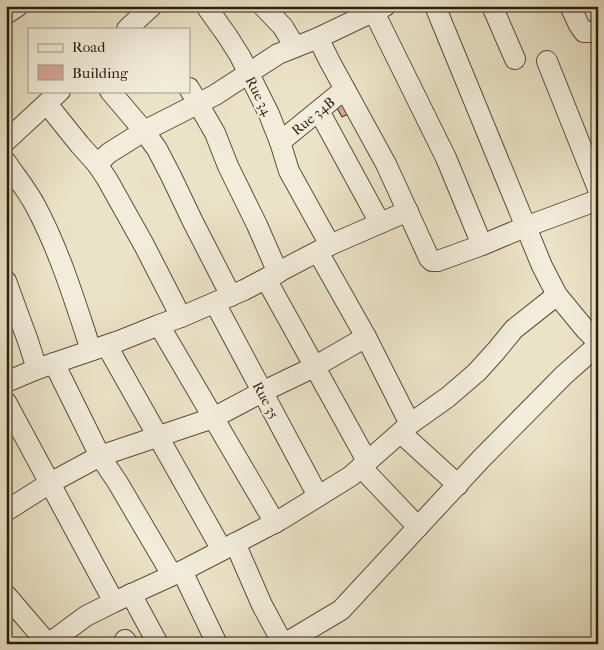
<svg xmlns="http://www.w3.org/2000/svg" width="604" height="650" font-family="'IM FELL French Canon',serif">
	<style>
		.building { fill: #d9a899; stroke: #291d0e }
		.lines { fill: none; stroke-linecap: round; stroke-linejoin: round }
		.minor-casing { stroke: #5a4e3c; stroke-width: 22 }
		.minor { stroke: #f2eddb; stroke-width: 20 }
		.labels { text-anchor: middle; stroke-width: 4; stroke-linejoin: round; paint-order: stroke }
		.street-label { font-size: 14px; fill: #291d0e; stroke: #f2eddb }
	</style>
	<rect width="100%" height="100%" fill="#ebe3c8"/>
	<filter id="stains"><feTurbulence type="fractalNoise" baseFrequency=".004" numOctaves="4"/><feColorMatrix values="0 0 0 0 .2 0 0 0 0 .09 0 0 0 0 .02 0 0 0 .5 -.17"/></filter>
	<radialGradient id="worn" r=".72"><stop offset=".6" stop-color="#630" stop-opacity="0"/><stop offset="1" stop-color="#630" stop-opacity=".3"/></radialGradient>
	<!-- building -->
	<path class="building" d="M 348,100 L 354,111 L 342,117 L 336,106 Z"/>
	<g class="lines">
		<defs>
			<g id="minor">
				<path d="M 206,6 L 228,37 L 240,56 L 269,114 L 280,142 L 289,171 L 330,245"/>
				<path d="M 263,6 L 283,27 L 295,47"/>
				<path d="M 435,6 L 542,266 L 557,295 L 585,329 L 598,342"/>
				<path d="M 492,6 L 515,59"/>
				<path d="M 570,6 L 579,25 L 584,32 L 591,32 L 598,30"/>
				<path d="M 374,12 L 446,158 L 482,245"/>
				<path d="M 6,14 L 18,6"/>
				<path d="M 127,29 L 152,6"/>
				<path d="M 318,38 L 330,62 L 386,164 L 429,258 L 432,261 L 438,261 L 482,245 L 525,227 L 598,200"/>
				<path d="M 547,61 L 598,189"/>
				<path d="M 189,88 L 215,133 L 228,166 L 257,225 L 278,273"/>
				<path d="M 110,91 L 144,131 L 157,149 L 171,176 L 193,222 L 231,296"/>
				<path d="M 47,104 L 80,145 L 97,164 L 107,179 L 144,245 L 181,317"/>
				<path d="M 319,111 L 380,223"/>
				<path d="M 6,141 L 60,91"/>
				<path d="M 280,142 L 345,89"/>
				<path d="M 6,162 C 16,177 28,191 36,207 C 60,252 75,302 91,350"/>
				<path d="M 97,164 L 109,153 L 144,131 L 215,95 L 278,54 L 318,38 L 385,6"/>
				<path d="M 318,252 L 366,337 L 410,424"/>
				<path d="M 266,279 L 367,461"/>
				<path d="M 6,281 L 28,341 L 37,369"/>
				<path d="M 215,303 L 318,496"/>
				<path d="M 159,325 L 275,523"/>
				<path d="M 107,346 L 222,550"/>
				<path d="M 54,363 L 100,456 L 118,483 L 172,575"/>
				<path d="M 6,382 L 37,369 L 119,341 L 159,325 L 181,317 L 244,290 L 330,245 L 408,211"/>
				<path d="M 6,402 L 114,602"/>
				<path d="M 401,433 L 458,485"/>
				<path d="M 361,467 L 418,527"/>
				<path d="M 6,511 L 50,483 L 100,456 L 213,418 L 262,392 L 314,367 L 366,337"/>
				<path d="M 235,543 L 262,605 L 283,644"/>
				<path d="M 182,571 L 217,644"/>
				<path d="M 131,594 L 158,644"/>
				<path d="M 6,595 L 48,644"/>
				<path d="M 125,640 L 128,644"/>
				<path d="M 48,644 L 86,616 L 114,602 L 182,571 L 280,520 L 351,476 L 410,424 L 448,397 L 477,372 L 496,351 L 514,329 L 557,295"/>
				<path d="M 284,644 L 341,610 L 481,459 L 564,375 L 598,345"/>
			</g>
		</defs>
		<!-- minor casing -->
		<use href="#minor" class="minor-casing"/>
		<!-- minor -->
		<use href="#minor" class="minor"/>
	</g>
	<g class="labels">
		<!-- street labels -->
		<g class="street-label">
			<text transform="translate(259 96) rotate(64)" y="5">Rue 34</text>
			<text transform="translate(313 116) rotate(-39)" y="5">Rue 34B</text>
			<text transform="translate(266 400) rotate(62)" y="5">Rue 35</text>
		</g>
	</g>
	<!-- margin -->
	<rect width="604" height="650" fill="none" stroke="#ebe3c8" stroke-width="25"/>
	<rect x="8" y="8" width="589" height="635" fill="none" stroke="#291d0e" stroke-width="2.5"/>
	<rect x="12" y="12" width="579" height="625" fill="none" stroke="#291d0e"/>
	<!-- legend -->
	<rect x="28" y="28" width="162" height="65" fill="#f2eddb" stroke="#a29a89"/>
	<rect x="38" y="44" width="25" height="8" fill="#f2eddb" stroke="#a29a89"/>
	<text x="72" y="52" font-size="15" fill="#291d0e">Road</text>
	<rect x="38" y="65" width="25" height="15" fill="#d9a899" stroke="#a29a89"/>
	<text x="72" y="78" font-size="15" fill="#291d0e">Building</text>
	<rect width="100%" height="100%" filter="url(#stains)"/>
	<rect width="100%" height="100%" fill="url(#worn)"/>
</svg>
